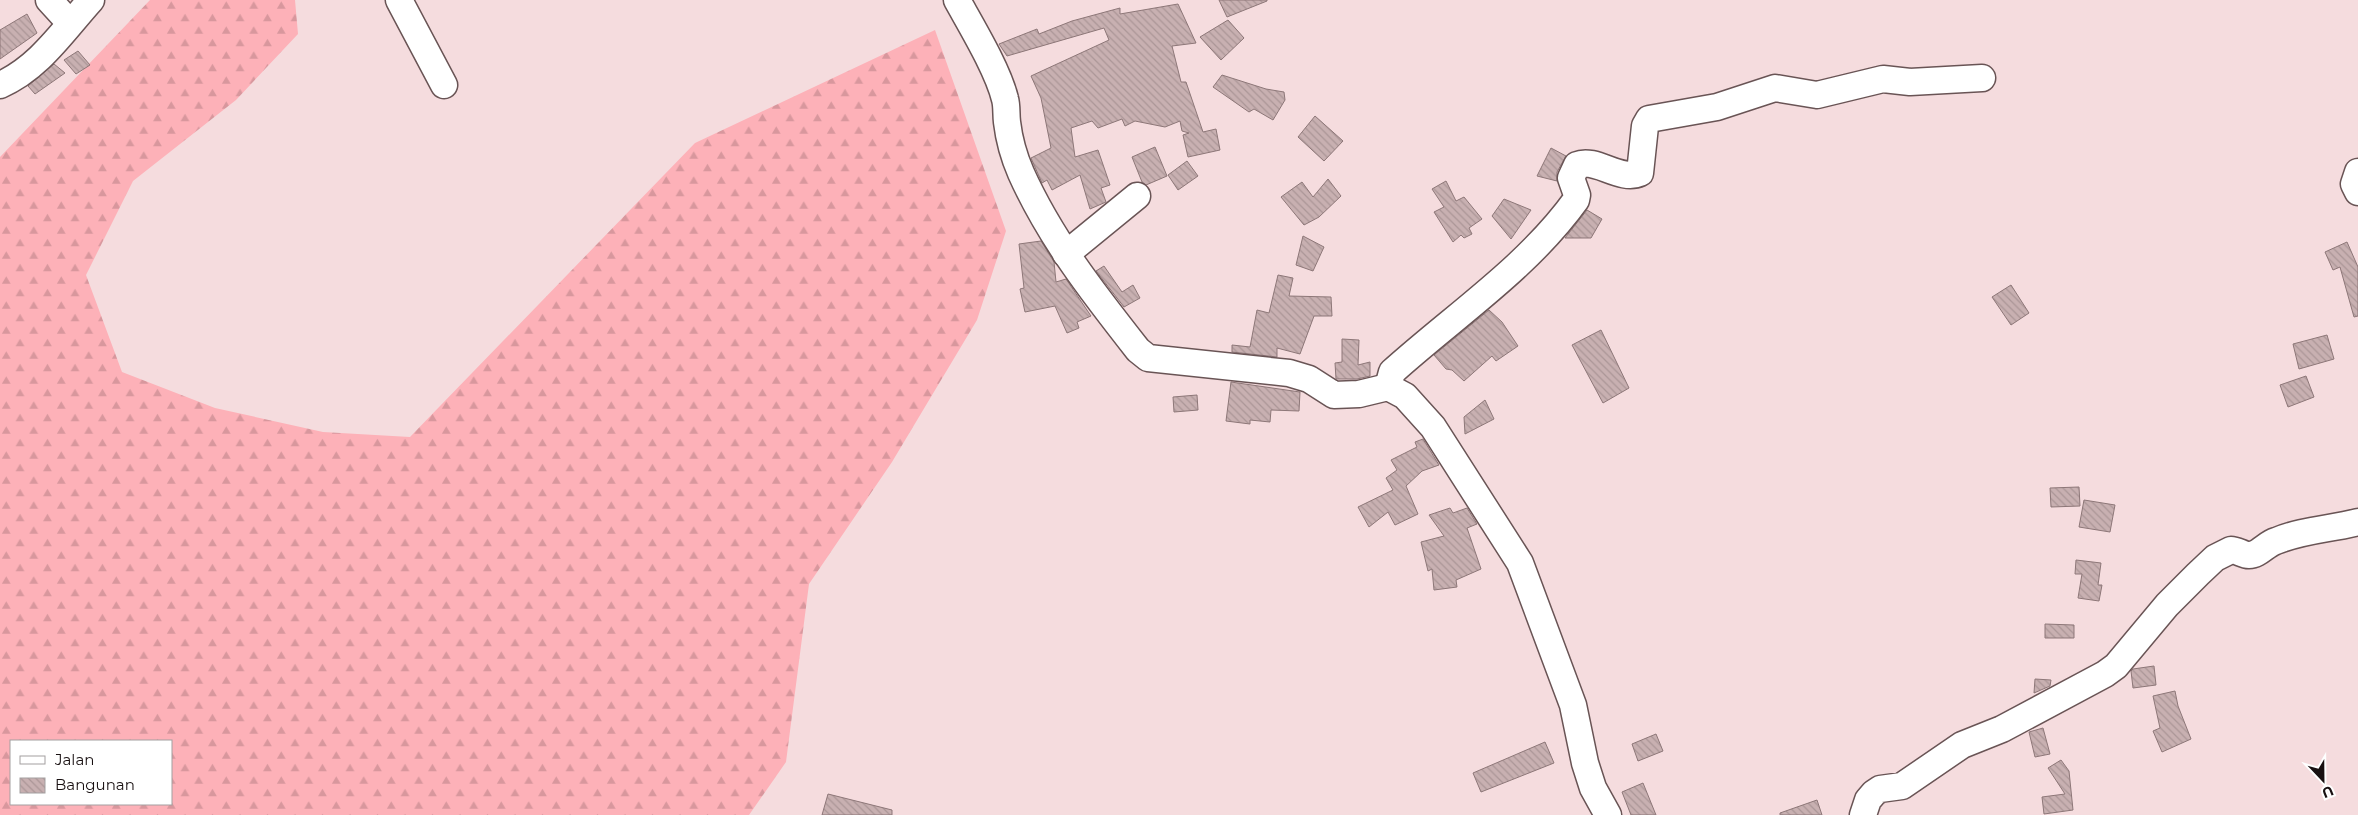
<svg xmlns="http://www.w3.org/2000/svg" width="2358" height="815" font-family="Montserrat,sans-serif">
	<style>
		.forest { fill: url(#forest-firs); fill-rule: evenodd }
		.building { fill: url(#building-back-hatch); stroke: #8d7778 }
		.lines { fill: none; stroke-linecap: round; stroke-linejoin: round }
		.minor-casing { stroke: #695455; stroke-width: 29 }
		.minor { stroke: #fff; stroke-width: 26 }
	</style>
	<defs>
		<pattern id="forest-firs" width="22" height="20" patternUnits="userSpaceOnUse" patternTransform="scale(1.25)"><rect width="22" height="20" fill="#fdb1b8"/><path d="M5 1l3.5 6h-7zM16 11l3.5 6h-7z" fill="#d8979d"/></pattern>
		<pattern id="building-back-hatch" width="6" height="6" patternUnits="userSpaceOnUse" patternTransform="scale(1.25)"><rect width="6" height="6" fill="#c8b0b1"/><path d="M-1 5l2 2M0 0l6 6M5-1l2 2" fill="none" stroke="#ab9697"/></pattern>
	</defs>
	<rect width="100%" height="100%" fill="#f5dcde"/>
	<!-- forest -->
	<path class="forest" d="M 150,0 L 295,0 L 298,34 L 236,100 L 133,181 L 86,275 L 122,372 L 215,408 L 323,432 L 410,437 L 695,143 L 935,30 L 1006,231 L 977,320 L 892,462 L 809,584 L 786,762 L 749,815 L 0,815 L 0,157 ZM 11,741 L 171,741 L 171,804 L 11,804 Z"/>
	<!-- building -->
	<g class="building">
		<path d="M 1219,0 L 1267,0 L 1267,1 L 1227,17 Z"/>
		<path d="M 1178,4 L 1196,43 L 1172,46 L 1181,82 L 1186,82 L 1203,132 L 1216,129 L 1220,150 L 1188,157 L 1183,135 L 1189,133 L 1182,131 L 1180,121 L 1165,127 L 1135,121 L 1125,126 L 1122,119 L 1098,128 L 1092,121 L 1071,128 L 1075,157 L 1098,150 L 1110,185 L 1101,188 L 1106,202 L 1090,209 L 1080,175 L 1052,190 L 1047,180 L 1042,183 L 1031,158 L 1051,148 L 1041,98 L 1031,76 L 1109,40 L 1104,28 L 1007,56 L 999,44 L 1037,29 L 1039,34 L 1072,21 L 1120,8 L 1120,14 Z"/>
		<path d="M 27,14 L 37,33 L 0,59 L 0,30 Z"/>
		<path d="M 1228,20 L 1244,38 L 1221,60 L 1200,37 Z"/>
		<path d="M 78,51 L 90,65 L 76,74 L 64,60 Z"/>
		<path d="M 54,64 L 65,73 L 35,94 L 28,86 Z"/>
		<path d="M 1222,75 L 1266,89 L 1284,92 L 1285,100 L 1273,120 L 1254,109 L 1249,112 L 1213,87 Z"/>
		<path d="M 1315,116 L 1343,141 L 1324,161 L 1298,137 Z"/>
		<path d="M 1155,147 L 1167,176 L 1146,185 L 1142,182 L 1132,157 Z"/>
		<path d="M 1551,148 L 1566,156 L 1557,172 L 1557,181 L 1537,176 Z"/>
		<path d="M 1187,161 L 1198,176 L 1178,190 L 1168,175 Z"/>
		<path d="M 1328,179 L 1341,196 L 1319,217 L 1304,225 L 1281,197 L 1302,182 L 1313,197 Z"/>
		<path d="M 1446,181 L 1456,201 L 1464,197 L 1482,219 L 1469,228 L 1472,234 L 1464,238 L 1461,235 L 1453,242 L 1434,212 L 1444,207 L 1432,189 Z"/>
		<path d="M 1504,199 L 1531,210 L 1511,239 L 1492,216 Z"/>
		<path d="M 1587,210 L 1602,219 L 1591,238 L 1565,238 Z"/>
		<path d="M 1303,236 L 1324,247 L 1313,271 L 1296,265 Z"/>
		<path d="M 1041,241 L 1054,262 L 1056,282 L 1066,279 L 1091,316 L 1077,322 L 1079,328 L 1067,333 L 1055,306 L 1025,312 L 1020,289 L 1024,288 L 1019,244 Z"/>
		<path d="M 2347,242 L 2358,267 L 2358,316 L 2354,317 L 2340,267 L 2333,270 L 2325,252 Z"/>
		<path d="M 1104,266 L 1122,292 L 1133,285 L 1140,298 L 1124,307 L 1096,271 Z"/>
		<path d="M 1278,275 L 1293,278 L 1289,296 L 1331,297 L 1332,316 L 1314,316 L 1300,354 L 1277,348 L 1277,357 L 1232,352 L 1232,345 L 1250,347 L 1257,310 L 1269,313 Z"/>
		<path d="M 2011,285 L 2029,313 L 2011,325 L 1992,297 Z"/>
		<path d="M 1489,310 L 1502,322 L 1518,346 L 1496,361 L 1492,356 L 1464,381 L 1452,370 L 1446,369 L 1434,355 Z"/>
		<path d="M 1601,330 L 1629,388 L 1603,403 L 1572,345 Z"/>
		<path d="M 2327,335 L 2334,359 L 2299,369 L 2293,344 Z"/>
		<path d="M 1342,339 L 1359,340 L 1358,365 L 1370,362 L 1370,376 L 1357,379 L 1336,379 L 1335,363 L 1342,362 Z"/>
		<path d="M 2306,376 L 2314,397 L 2288,407 L 2280,385 Z"/>
		<path d="M 1231,382 L 1300,392 L 1299,411 L 1271,410 L 1270,422 L 1250,420 L 1250,424 L 1226,421 Z"/>
		<path d="M 1197,395 L 1198,410 L 1174,412 L 1173,397 Z"/>
		<path d="M 1485,400 L 1494,419 L 1465,434 L 1464,417 Z"/>
		<path d="M 1423,439 L 1439,465 L 1422,471 L 1406,486 L 1418,514 L 1395,525 L 1388,512 L 1369,527 L 1358,507 L 1393,490 L 1386,478 L 1397,470 L 1391,460 L 1417,447 L 1415,442 Z"/>
		<path d="M 2079,487 L 2080,506 L 2051,507 L 2050,488 Z"/>
		<path d="M 2084,500 L 2115,505 L 2110,532 L 2079,527 Z"/>
		<path d="M 1450,508 L 1453,513 L 1467,508 L 1477,524 L 1467,528 L 1481,569 L 1456,580 L 1457,587 L 1434,590 L 1432,569 L 1428,571 L 1421,542 L 1444,536 L 1429,515 Z"/>
		<path d="M 2076,560 L 2101,563 L 2098,585 L 2102,585 L 2099,601 L 2078,598 L 2082,574 L 2075,574 Z"/>
		<path d="M 2045,624 L 2074,625 L 2074,638 L 2045,638 Z"/>
		<path d="M 2154,666 L 2156,685 L 2133,688 L 2131,671 L 2133,669 Z"/>
		<path d="M 2035,679 L 2051,680 L 2050,686 L 2034,693 Z"/>
		<path d="M 2175,691 L 2178,706 L 2191,739 L 2162,752 L 2153,731 L 2160,728 L 2153,696 Z"/>
		<path d="M 2043,728 L 2050,754 L 2035,757 L 2029,732 Z"/>
		<path d="M 1656,734 L 1663,751 L 1638,761 L 1632,744 Z"/>
		<path d="M 1545,742 L 1554,763 L 1481,792 L 1473,773 Z"/>
		<path d="M 2061,760 L 2069,771 L 2073,810 L 2044,814 L 2042,797 L 2065,794 L 2048,768 Z"/>
		<path d="M 1643,783 L 1656,815 L 1631,815 L 1622,792 Z"/>
		<path d="M 828,794 L 892,810 L 892,815 L 822,815 Z"/>
		<path d="M 1817,800 L 1822,815 L 1780,815 L 1780,813 Z"/>
	</g>
	<g class="lines">
		<defs>
			<g id="minor">
				<path d="M 49,0 L 70,23"/>
				<path d="M 399,0 L 444,85"/>
				<path d="M 957,0 C 972,27 998,70 1005,99 C 1007,106 1006,114 1007,122 C 1009,139 1014,157 1021,173 C 1050,238 1094,294 1138,350 L 1148,358 L 1289,373 L 1309,379 L 1334,395 L 1359,394 L 1388,387 L 1405,396 L 1433,427 L 1520,563 L 1573,705 L 1585,763 L 1593,788 L 1608,815"/>
				<path d="M 0,85 C 39,68 63,31 91,0"/>
				<path d="M 2358,172 L 2354,184 L 2358,192"/>
				<path d="M 1066,254 L 1137,196"/>
				<path d="M 1388,387 L 1392,372 C 1454,316 1527,268 1576,200 L 1577,195 L 1571,178 L 1577,165 C 1596,157 1620,182 1640,173 L 1645,126 L 1649,119 L 1717,107 L 1775,88 L 1817,95 L 1883,79 L 1910,82 L 1982,78"/>
				<path d="M 1863,815 L 1868,800 L 1874,793 L 1880,789 L 1902,786 L 1962,745 L 2002,729 L 2105,674 L 2116,666 L 2167,605 L 2198,574 L 2215,558 L 2231,550 C 2237,550 2243,555 2249,555 C 2259,555 2266,544 2276,541 C 2302,530 2331,529 2358,522"/>
			</g>
		</defs>
		<!-- minor casing -->
		<use href="#minor" class="minor-casing"/>
		<!-- minor -->
		<use href="#minor" class="minor"/>
	</g>
	<!-- legend -->
	<rect x="10" y="740" width="162" height="65" fill="#ffffff" stroke="#a39fa0"/>
	<rect x="20" y="756" width="25" height="8" fill="#ffffff" stroke="#a39fa0"/>
	<text x="55" y="765" font-size="15" fill="#181011">Jalan</text>
	<rect x="20" y="778" width="25" height="15" fill="url(#building-back-hatch)" stroke="#a39fa0"/>
	<text x="55" y="790" font-size="15" fill="#181011">Bangunan</text>
	<!-- north arrow -->
	<g transform="translate(2323 780) rotate(158)" stroke="#ffffff" stroke-width="4" paint-order="stroke">
	<path d="M0-4L9 19L0 12L-9 19Z" fill="#181011"/>
	<text y="-8" font-size="14" font-weight="bold" text-anchor="middle" fill="#181011">U</text>
	</g>
</svg>
